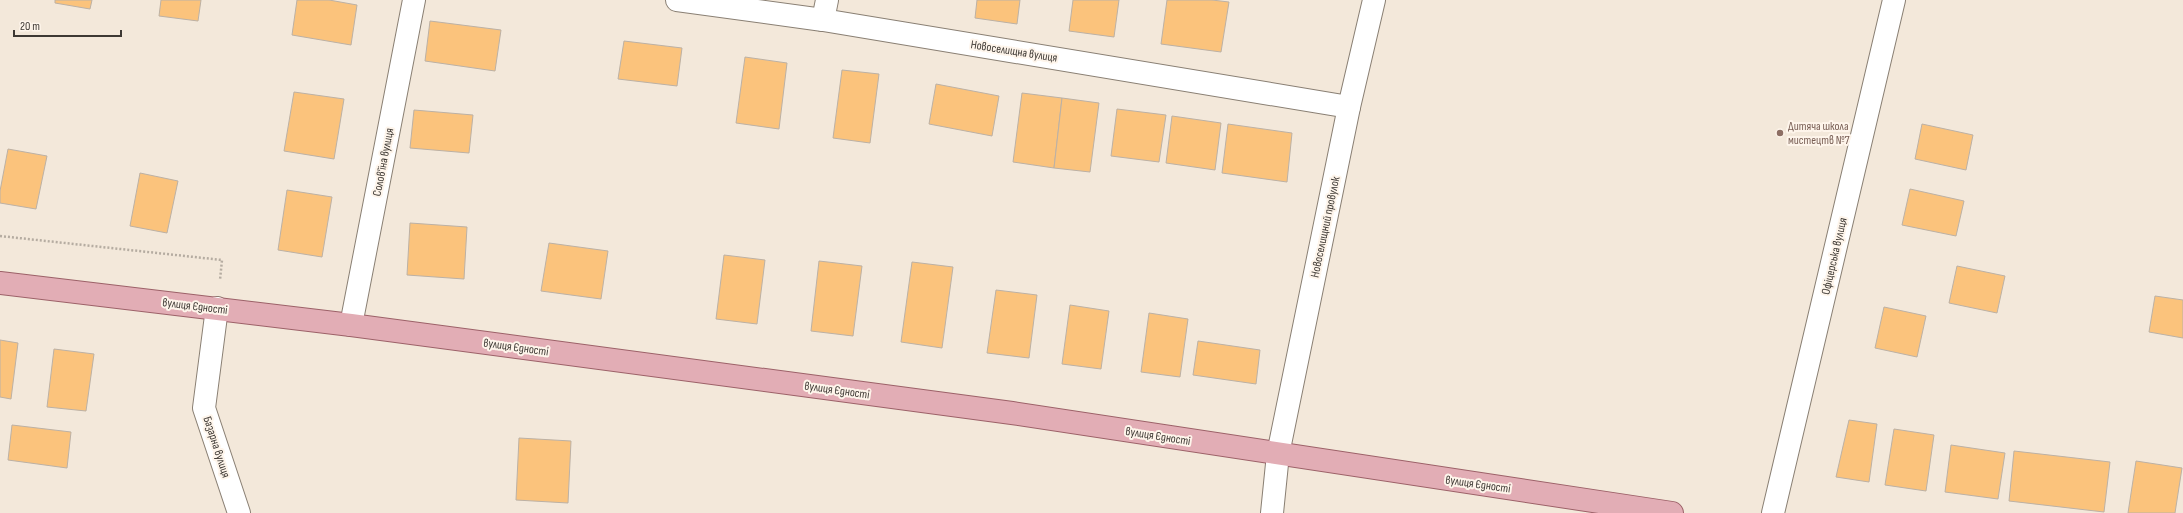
<svg xmlns="http://www.w3.org/2000/svg" width="2183" height="513" font-family="'Sofia Sans Condensed',sans-serif">
	<style>
		.building { fill: #fbc37c; stroke: #bcb1a5 }
		.lines { fill: none; stroke-linecap: round; stroke-linejoin: round }
		.minor-casing { stroke: #897f73; stroke-width: 24 }
		.major-casing { stroke: #9c6168; stroke-width: 24 }
		.path { stroke: #b5aca1; stroke-width: 2.5; stroke-dasharray: 2 2; stroke-linecap: butt }
		.minor { stroke: #fff; stroke-width: 22 }
		.major { stroke: #e2adb5; stroke-width: 22 }
		.education-dot { fill: #8d6e63; stroke: #fef5eb; stroke-width: 1.5 }
		.labels { text-anchor: middle; stroke-width: 4; stroke-linejoin: round; paint-order: stroke }
		.street-label { font-size: 12px; fill: #3d3833; stroke: #fef5eb }
		.education-label { font-size: 12px; fill: #785e54; stroke: #fef5eb; text-anchor: start }
	</style>
	<rect width="100%" height="100%" fill="#f3e8da"/>
	<!-- building -->
	<g class="building">
		<path d="M 55,0 L 92,0 L 90,9 L 55,3 Z"/>
		<path d="M 161,0 L 201,0 L 198,21 L 159,16 Z"/>
		<path d="M 297,0 L 329,0 L 357,5 L 351,45 L 292,35 Z"/>
		<path d="M 977,0 L 1020,0 L 1017,24 L 975,18 Z"/>
		<path d="M 1073,0 L 1119,0 L 1114,37 L 1069,31 Z"/>
		<path d="M 1167,0 L 1212,0 L 1229,2 L 1221,52 L 1161,44 Z"/>
		<path d="M 430,21 L 501,30 L 495,71 L 425,61 Z"/>
		<path d="M 624,41 L 682,48 L 677,86 L 618,79 Z"/>
		<path d="M 745,57 L 787,63 L 779,129 L 736,123 Z"/>
		<path d="M 842,70 L 879,74 L 870,143 L 833,138 Z"/>
		<path d="M 936,84 L 999,96 L 992,136 L 929,124 Z"/>
		<path d="M 294,92 L 344,99 L 334,159 L 284,151 Z"/>
		<path d="M 1022,93 L 1062,98 L 1054,168 L 1013,162 Z"/>
		<path d="M 1062,98 L 1099,103 L 1090,172 L 1054,168 Z"/>
		<path d="M 1117,109 L 1166,115 L 1159,162 L 1111,156 Z"/>
		<path d="M 414,110 L 473,115 L 469,153 L 410,148 Z"/>
		<path d="M 1172,116 L 1221,123 L 1215,170 L 1166,163 Z"/>
		<path d="M 1228,124 L 1292,133 L 1287,182 L 1222,173 Z"/>
		<path d="M 1922,124 L 1973,135 L 1966,170 L 1915,159 Z"/>
		<path d="M 8,149 L 47,156 L 36,209 L 0,203 L 0,191 Z"/>
		<path d="M 140,173 L 178,181 L 167,233 L 130,226 Z"/>
		<path d="M 1910,189 L 1964,201 L 1956,236 L 1902,225 Z"/>
		<path d="M 287,190 L 332,197 L 322,257 L 278,250 Z"/>
		<path d="M 410,223 L 467,227 L 464,279 L 407,275 Z"/>
		<path d="M 549,243 L 608,251 L 601,299 L 541,291 Z"/>
		<path d="M 724,255 L 765,260 L 757,324 L 716,319 Z"/>
		<path d="M 819,261 L 862,266 L 853,336 L 811,331 Z"/>
		<path d="M 912,262 L 953,267 L 942,348 L 901,342 Z"/>
		<path d="M 1957,266 L 2005,276 L 1997,313 L 1949,303 Z"/>
		<path d="M 996,290 L 1037,295 L 1029,358 L 987,353 Z"/>
		<path d="M 2155,296 L 2183,300 L 2183,338 L 2149,332 Z"/>
		<path d="M 1070,305 L 1109,311 L 1101,369 L 1062,364 Z"/>
		<path d="M 1884,307 L 1926,316 L 1917,357 L 1875,348 Z"/>
		<path d="M 1149,313 L 1188,319 L 1180,377 L 1141,372 Z"/>
		<path d="M 0,340 L 18,343 L 11,399 L 0,397 Z"/>
		<path d="M 1198,341 L 1260,350 L 1256,384 L 1193,375 Z"/>
		<path d="M 54,349 L 94,354 L 86,411 L 47,407 Z"/>
		<path d="M 1849,420 L 1877,424 L 1869,482 L 1836,477 Z"/>
		<path d="M 12,425 L 71,432 L 67,468 L 8,460 Z"/>
		<path d="M 1894,429 L 1934,435 L 1926,491 L 1885,485 Z"/>
		<path d="M 519,438 L 571,441 L 568,503 L 516,500 Z"/>
		<path d="M 1951,445 L 2005,453 L 1998,499 L 1945,492 Z"/>
		<path d="M 2014,451 L 2110,462 L 2104,512 L 2009,501 Z"/>
		<path d="M 2136,461 L 2182,468 L 2175,513 L 2128,513 Z"/>
	</g>
	<g class="lines">
		<defs>
			<g id="minor">
				<path d="M 677,0 L 823,20 L 1349,107"/>
				<path d="M 823,20 L 827,0"/>
				<path d="M 217,308 L 204,408 L 239,513"/>
				<path d="M 351,325 L 414,0"/>
				<path d="M 1272,513 L 1278,454 L 1349,107 L 1374,0"/>
				<path d="M 1773,513 L 1894,0"/>
			</g>
			<path id="major" d="M 0,283 L 351,325 L 1012,413 L 1672,513"/>
		</defs>
		<!-- minor casing -->
		<use href="#minor" class="minor-casing"/>
		<!-- major casing -->
		<use href="#major" class="major-casing"/>
		<!-- path -->
		<path class="path" d="M 0,236 L 222,260 L 220,280"/>
		<!-- minor -->
		<use href="#minor" class="minor"/>
		<!-- major -->
		<use href="#major" class="major"/>
	</g>
	<!-- markers -->
	<circle class="education-dot" cx="1780" cy="133" r="4"/>
	<g class="labels">
		<!-- street labels -->
		<g class="street-label">
			<text transform="translate(1014 51) rotate(9)" y="4">Новоселищна вулиця</text>
			<text transform="translate(383 162) rotate(-79)" y="4">Солов'їна вулиця</text>
			<text transform="translate(1325 227) rotate(-78)" y="4">Новоселищний провулок</text>
			<text transform="translate(1834 256) rotate(-77)" y="4">Офіцерська вулиця</text>
			<text transform="translate(195 306) rotate(7)" y="4">вулиця Єдності</text>
			<text transform="translate(516 347) rotate(8)" y="4">вулиця Єдності</text>
			<text transform="translate(837 390) rotate(8)" y="4">вулиця Єдності</text>
			<text transform="translate(1158 436) rotate(9)" y="4">вулиця Єдності</text>
			<text transform="translate(217 447) rotate(72)" y="4">Базарна вулиця</text>
			<text transform="translate(1478 484) rotate(8)" y="4">вулиця Єдності</text>
		</g>
		<!-- education labels -->
		<g class="education-label">
			<text x="1788" y="130">Дитяча школа<tspan x="1788" dy="14">мистецтв №7</tspan></text>
		</g>
	</g>
	<!-- scale -->
	<path d="M14 30v6h107v-6" fill="none" stroke="#3d3833" stroke-width="2"/>
	<text x="20" y="30" font-size="12" fill="#3d3833" stroke="#fef5eb" stroke-width="3" paint-order="stroke">20 m</text>
</svg>
